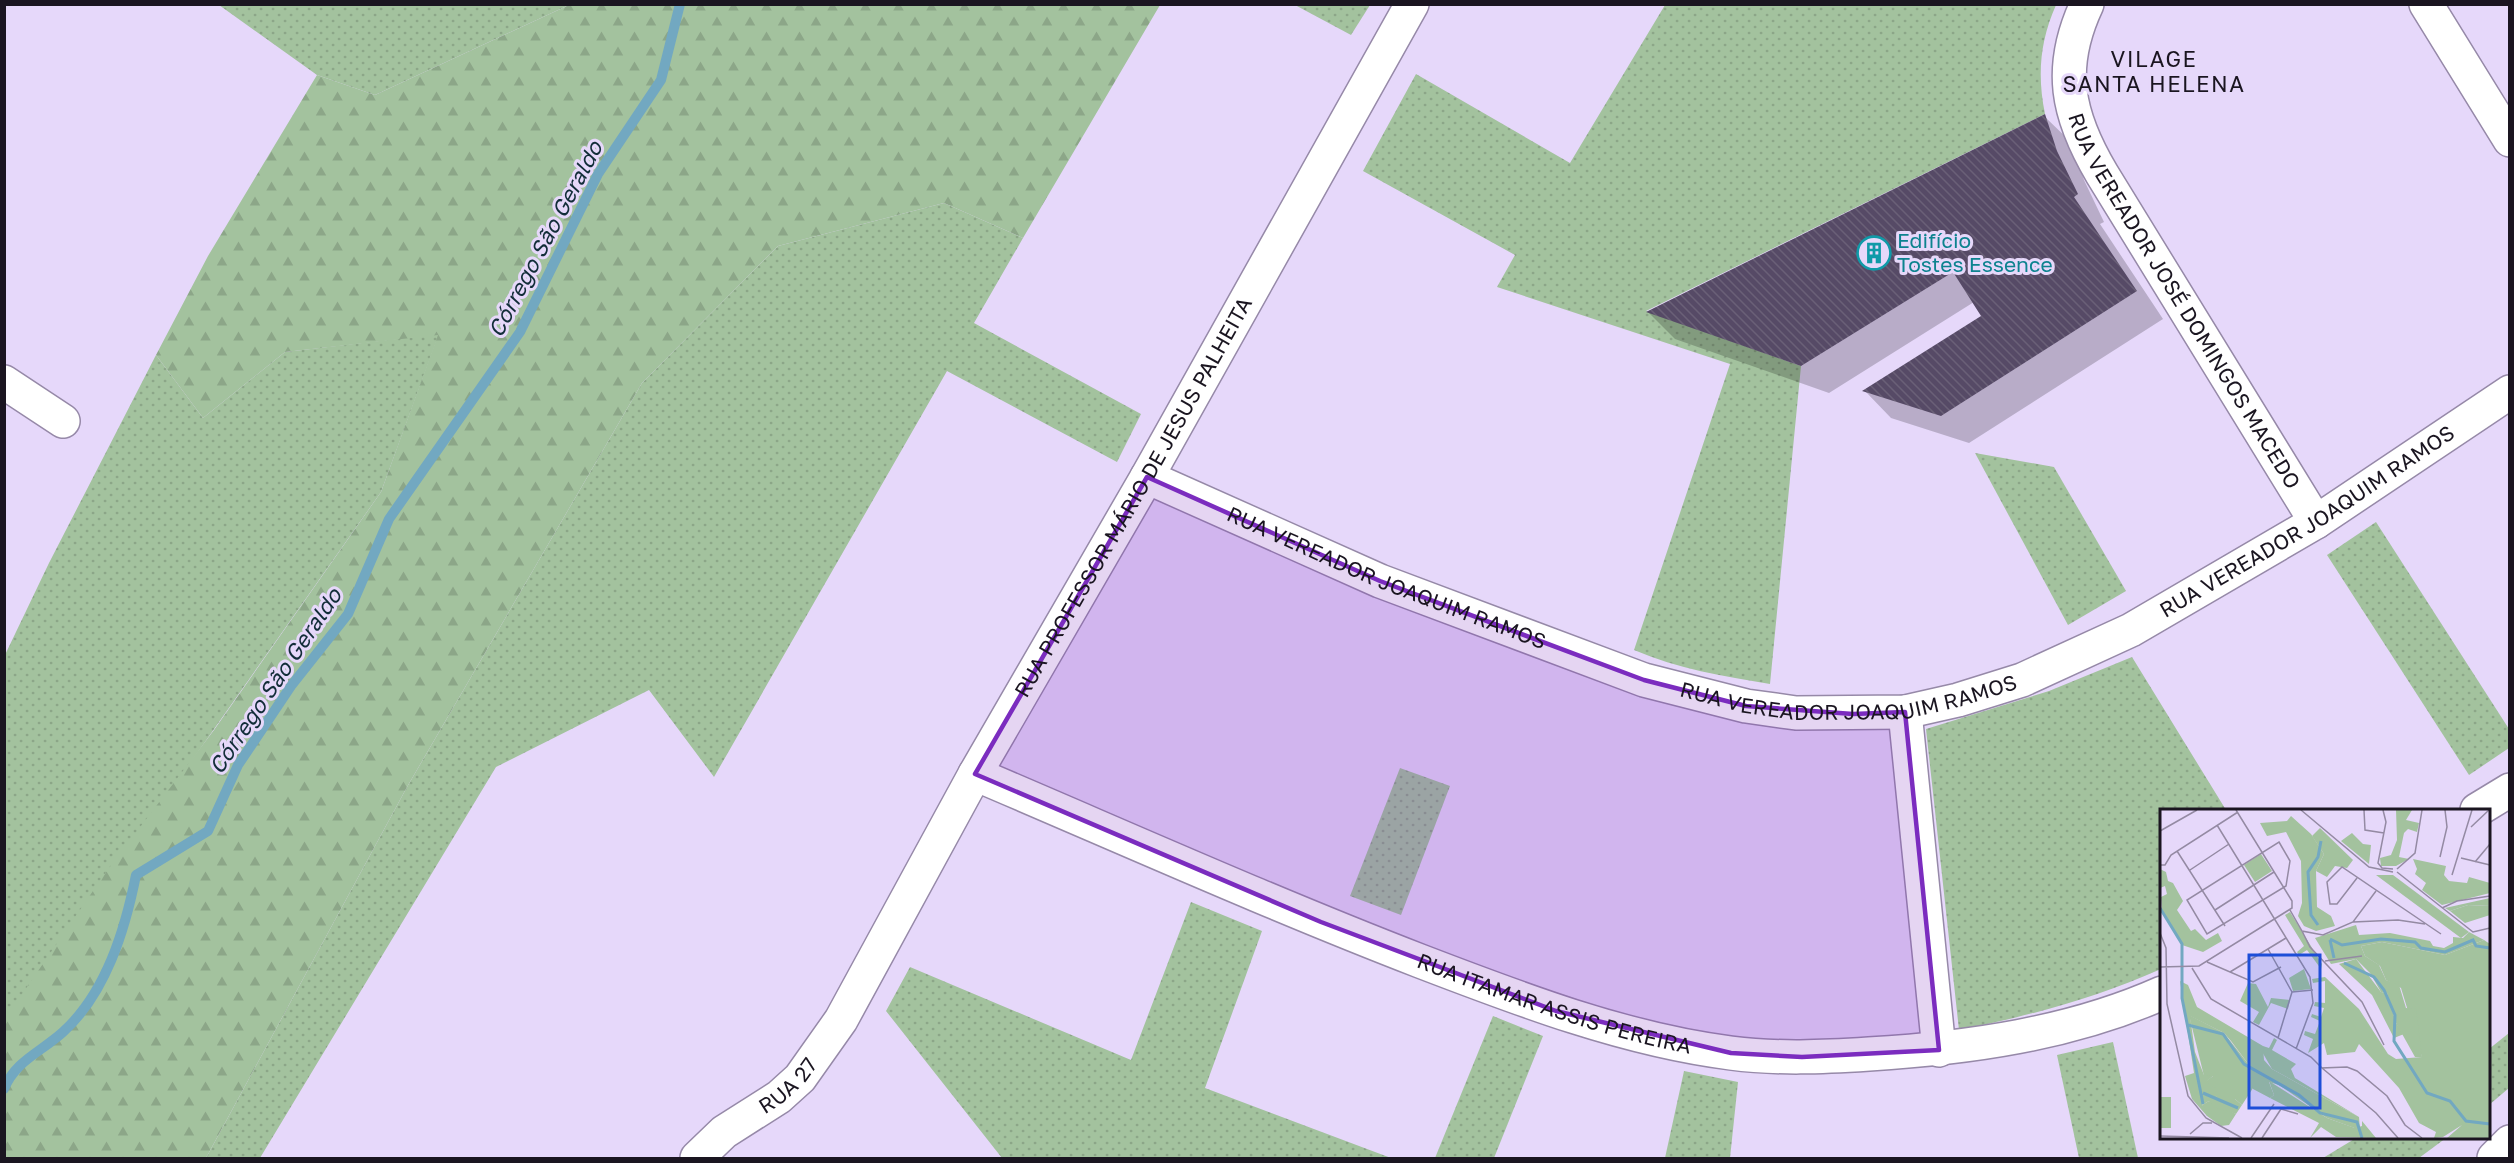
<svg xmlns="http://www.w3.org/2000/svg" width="2514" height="1163" font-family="'Golos Text',sans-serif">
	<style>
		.grass { fill: url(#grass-dots) }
		.forest { fill: url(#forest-firs) }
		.shadow { fill: #0003 }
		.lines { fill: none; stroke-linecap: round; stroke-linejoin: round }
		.stream { stroke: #72a8c1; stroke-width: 10 }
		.building { fill: url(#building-back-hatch) }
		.minor-casing { stroke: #9689a8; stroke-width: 36 }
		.minor { stroke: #fff; stroke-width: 33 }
		.marked { fill: #7b2cbf; fill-opacity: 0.2; stroke: #7b2cbf; stroke-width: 4.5; stroke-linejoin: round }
		.labels { text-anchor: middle; stroke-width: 6; stroke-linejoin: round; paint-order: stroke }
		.culture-label { font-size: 21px; fill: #0d838f; stroke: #e6d8fa; text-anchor: start }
		.street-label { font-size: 21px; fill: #1a1520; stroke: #e6d8fa }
		.neighbourhood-label { font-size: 22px; letter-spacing: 1.5px; fill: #1a1520; stroke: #e6d8fa }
		.water-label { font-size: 22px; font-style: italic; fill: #122d38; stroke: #e6d8fa }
		.inset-river { fill: none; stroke: #72a8c1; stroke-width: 3 }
		.inset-road { fill: none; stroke: #948aa3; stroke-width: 1.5 }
		.view { fill: #1d4ed8; fill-opacity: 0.15; stroke: #1d4ed8; stroke-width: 3 }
		.inset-edge { fill: none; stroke: #1a1520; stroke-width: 3 }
	</style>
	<defs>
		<pattern id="grass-dots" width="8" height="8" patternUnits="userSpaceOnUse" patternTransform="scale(1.5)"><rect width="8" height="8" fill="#a3c29e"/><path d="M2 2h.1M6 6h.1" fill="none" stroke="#8ca688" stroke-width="1.8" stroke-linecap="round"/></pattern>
		<pattern id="forest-firs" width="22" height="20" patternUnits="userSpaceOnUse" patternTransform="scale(1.5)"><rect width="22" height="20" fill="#a3c29e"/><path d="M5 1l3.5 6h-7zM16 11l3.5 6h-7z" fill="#8ca688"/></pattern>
		<pattern id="building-back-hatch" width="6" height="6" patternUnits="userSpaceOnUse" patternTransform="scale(1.5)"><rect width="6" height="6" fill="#564a66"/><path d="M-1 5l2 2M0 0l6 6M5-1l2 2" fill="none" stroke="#6a6077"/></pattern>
	</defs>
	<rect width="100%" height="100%" fill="#e6d8fa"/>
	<!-- grass -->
	<g class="grass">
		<path d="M 219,5 L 569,5 L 375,95 L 317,75 Z"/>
		<path d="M 1295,5 L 1370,5 L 1351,35 Z"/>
		<path d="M 1665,5 L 2056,5 C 2040,41 2037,75 2045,114 L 1646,311 L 1801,366 L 1770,684 C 1723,676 1678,669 1634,650 L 1730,364 L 1497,287 L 1515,255 L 1363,171 L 1416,74 L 1570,163 Z"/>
		<path d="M 944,203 L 1023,238 L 974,323 L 1141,414 L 1117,462 L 947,371 L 714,777 L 649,690 L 496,767 L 260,1158 L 206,1158 L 407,787 L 642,383 L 778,246 Z"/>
		<path d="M 439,334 L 381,492 L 5,1026 L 4,657 L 49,563 L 156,355 L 203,418 L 285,352 Z"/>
		<path d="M 1975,453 L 2054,467 L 2126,591 L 2068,625 Z"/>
		<path d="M 2376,522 L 2509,729 L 2509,748 L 2469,775 L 2327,555 Z"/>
		<path d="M 2132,657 L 2226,810 L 2162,810 L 2161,969 C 2096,998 2029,1016 1959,1030 L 1926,729 L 2049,691 Z"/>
		<path d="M 1400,768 L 1450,786 L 1401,915 L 1350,896 Z"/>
		<path d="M 1191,902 L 1262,931 L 1205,1088 L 1391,1158 L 1002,1158 L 886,1011 L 910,967 L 1131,1060 Z"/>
		<path d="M 1493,1016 L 1543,1036 L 1494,1158 L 1435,1158 Z"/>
		<path d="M 2509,1033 L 2509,1088 L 2489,1105 L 2489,1049 Z"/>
		<path d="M 2113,1042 L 2138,1158 L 2079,1158 L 2057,1055 Z"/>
		<path d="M 1684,1071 L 1738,1082 L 1730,1158 L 1665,1158 Z"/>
		<path d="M 2356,1138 L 2446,1138 L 2419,1158 L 2323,1158 Z"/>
	</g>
	<!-- forest -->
	<path class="forest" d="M 569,5 L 1160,5 L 1023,238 L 944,203 L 778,246 L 642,383 L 407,787 L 206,1158 L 5,1158 L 5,1019 L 106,872 L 214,730 L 381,492 L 438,335 L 285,352 L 203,418 L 156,355 L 208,256 L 317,75 L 375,95 Z"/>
	<!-- shadow -->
	<path class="shadow" d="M 2044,116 L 2072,143 L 2084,180 L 2104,222 L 2100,224 L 2163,319 L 1969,443 L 1891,418 L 1865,391 L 1983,316 L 1974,302 L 1829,393 L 1675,339 L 1648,312 Z"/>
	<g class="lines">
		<!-- stream -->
		<path class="stream" d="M 4,1089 C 15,1061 41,1052 63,1032 C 106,993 125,930 136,875 L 208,831 L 238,765 L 291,686 L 348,614 L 389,519 L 520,332 L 598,174 L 661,80 L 680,4"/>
	</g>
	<!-- building -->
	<path class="building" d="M 2045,114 L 2057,151 L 2078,194 L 2074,197 L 2137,291 L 1941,416 L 1862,391 L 1981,316 L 1953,272 L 1801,366 L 1646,312 Z"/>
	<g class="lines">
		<defs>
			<g id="minor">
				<path id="s1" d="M 2087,4 C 2057,68 2067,115 2102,174 L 2316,522"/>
				<path d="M 2426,4 L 2510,140"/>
				<path d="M 4,382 L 63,421"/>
				<path id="s2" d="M 1147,477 L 1380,581 L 1644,680 L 1746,706 L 1796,713 L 1905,712 L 1958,700 L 2022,680 L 2131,630 L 2316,522 L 2510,392"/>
				<path d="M 1905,712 L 1939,1050"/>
				<path id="s3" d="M 975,774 C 1123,837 1270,903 1420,961 C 1519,999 1626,1040 1731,1053 C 1777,1059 1823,1057 1869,1054 C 1968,1048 2070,1034 2162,993"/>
				<path d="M 2477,810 L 2510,790"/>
				<path id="s4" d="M 697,1158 L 724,1132 L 779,1097 L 800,1078 L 841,1020 L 975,774 L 1147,477 L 1412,4"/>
				<path d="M 2494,1158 L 2510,1142"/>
			</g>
		</defs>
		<!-- minor casing -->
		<use href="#minor" class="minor-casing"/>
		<!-- minor -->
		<use href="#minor" class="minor"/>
	</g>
	<!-- marked area -->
	<path class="marked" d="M 1147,477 L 1380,581 L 1644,680 L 1746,706 L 1853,714 L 1905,712 L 1939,1050 L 1802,1057 L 1731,1053 L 1556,1011 L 1321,922 L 975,774 Z"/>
	<!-- icons -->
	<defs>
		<symbol id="building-ring" viewBox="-11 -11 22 22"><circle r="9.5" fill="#e6d8fa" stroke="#0f9aa8" stroke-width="1.5"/><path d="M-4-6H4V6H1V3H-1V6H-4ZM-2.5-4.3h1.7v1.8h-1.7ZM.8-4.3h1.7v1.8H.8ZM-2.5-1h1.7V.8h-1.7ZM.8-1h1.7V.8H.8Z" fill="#0f9aa8"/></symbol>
	</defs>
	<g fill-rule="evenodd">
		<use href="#building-ring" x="1855" y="234" width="38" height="38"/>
	</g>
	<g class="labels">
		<!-- culture labels -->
		<g class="culture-label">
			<text x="1897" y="248">Edifício<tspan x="1897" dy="24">Tostes Essence</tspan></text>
		</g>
		<!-- street labels -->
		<g class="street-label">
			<text dy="7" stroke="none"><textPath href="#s1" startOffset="330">RUA VEREADOR JOSÉ DOMINGOS MACEDO</textPath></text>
			<text dy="7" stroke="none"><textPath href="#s4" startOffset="801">RUA PROFESSOR MÁRIO DE JESUS PALHEITA</textPath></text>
			<text dy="7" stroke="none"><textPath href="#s2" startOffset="1250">RUA VEREADOR JOAQUIM RAMOS</textPath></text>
			<text dy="7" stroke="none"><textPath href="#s2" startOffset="260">RUA VEREADOR JOAQUIM RAMOS</textPath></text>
			<text dy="7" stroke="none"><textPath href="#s2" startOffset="746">RUA VEREADOR JOAQUIM RAMOS</textPath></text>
			<text dy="7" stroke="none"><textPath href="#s3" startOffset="624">RUA ITAMAR ASSIS PEREIRA</textPath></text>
			<text dy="7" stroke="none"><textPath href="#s4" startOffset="117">RUA 27</textPath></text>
		</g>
		<!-- neighbourhood labels -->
		<g class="neighbourhood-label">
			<text x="2154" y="67">VILAGE<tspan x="2154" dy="25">SANTA HELENA</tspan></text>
		</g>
		<!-- water labels -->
		<g class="water-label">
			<text transform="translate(545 239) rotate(-62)" y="8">Córrego São Geraldo</text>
			<text transform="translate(275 681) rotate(-56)" y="8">Córrego São Geraldo</text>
		</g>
	</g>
	<!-- overview -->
	<g transform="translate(2160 809)">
		<rect width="330" height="330" fill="#e6d8fa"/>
		<path d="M 160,19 L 193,51 L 187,59 L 175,57 L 167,68 L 156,62 L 164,45 L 152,27 ZM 192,24 L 203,35 L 211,36 L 209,55 L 181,32 ZM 253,50 L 286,57 L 284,66 L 289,72 L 307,74 L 309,68 L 330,74 L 330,84 L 282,96 L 262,81 L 266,74 L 255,65 L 257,60 ZM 216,66 L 233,66 L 309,123 L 301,129 ZM 308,96 L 330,97 L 330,106 L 305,114 L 290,102 ZM 130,103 L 162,155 L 161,160 L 147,141 L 139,146 L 137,143 L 144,137 L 125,106 ZM 324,131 L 330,135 L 330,329 L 287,329 L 302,316 L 283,328 L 274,329 L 276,323 L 259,314 L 239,279 L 199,235 L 195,243 L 167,246 L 164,234 L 148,244 L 153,230 L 144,226 L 145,222 L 155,225 L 160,212 L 151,208 L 152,205 L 161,208 L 164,199 L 154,197 L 155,193 L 165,194 L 165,172 L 153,174 L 152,170 L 165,168 L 199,200 L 228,245 L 236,250 L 262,248 L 241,179 L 226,171 L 220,157 L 205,147 L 201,137 L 222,133 L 285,146 ZM 196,150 L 221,183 L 227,184 L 236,214 L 244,225 L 234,229 L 212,186 L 179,155 ZM 144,160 L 151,180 L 133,182 L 129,169 ZM 88,174 L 96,175 L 108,198 L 111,189 L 130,191 L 128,200 L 111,194 L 99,216 L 93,213 L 99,203 L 80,192 ZM 29,206 L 64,224 L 89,256 L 95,276 L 82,296 L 75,290 L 58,290 L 45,273 L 53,267 L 44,267 ZM 114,229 L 117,231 L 112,241 L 136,255 L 131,260 L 135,269 L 199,308 L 112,260 L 101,241 L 103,237 L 109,239 ZM 109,272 L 167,309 L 195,319 L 202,317 L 202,312 L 216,329 L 176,328 L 161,318 L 150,329 L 159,314 L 110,289 L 114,286 ZM 49,292 L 76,305 L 69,316 L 61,317 L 47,307 L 42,296 Z" fill="#a3c29e"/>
		<path d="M 236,1 L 252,1 L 246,11 L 259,14 L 257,23 L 248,20 L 244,24 L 239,48 L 249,50 L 236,57 L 221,57 L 220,49 L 231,46 L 237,31 ZM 131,7 L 151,25 L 164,45 L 156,62 L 157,98 L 171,107 L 175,117 L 156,122 L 144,117 L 138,107 L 142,94 L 141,52 L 126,23 L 107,27 L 100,14 L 127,12 ZM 0,60 L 6,63 L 8,72 L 13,74 L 23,92 L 17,101 L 31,122 L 35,120 L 46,131 L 58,124 L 62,132 L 43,143 L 22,136 L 2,103 L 1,88 L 7,85 L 5,77 L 0,79 ZM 330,89 L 330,97 L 308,96 L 290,102 L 285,99 ZM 196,116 L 199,126 L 230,124 L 270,132 L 273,137 L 284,139 L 293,134 L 293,128 L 303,129 L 309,123 L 324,131 L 285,146 L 222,133 L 201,137 L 205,147 L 219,156 L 226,171 L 239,176 L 246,199 L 256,200 L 262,248 L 255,248 L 236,214 L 227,184 L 221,183 L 210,164 L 196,150 L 171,155 L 155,129 ZM 20,172 L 28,176 L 37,198 L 103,237 L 104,251 L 112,260 L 199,308 L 200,321 L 167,309 L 119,276 L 109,273 L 114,286 L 110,289 L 93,280 L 89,256 L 71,232 L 64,224 L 30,207 L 35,243 L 44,266 L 53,267 L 46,273 L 57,280 L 55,285 L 58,290 L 75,290 L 82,296 L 76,305 L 54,298 L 49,292 L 42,296 L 50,305 L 47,307 L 32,290 L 25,267 L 34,264 Z" fill="#a3c29e"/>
		<path d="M 101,45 L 112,62 L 95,73 L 84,56 ZM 0,288 L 11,288 L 11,319 L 0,319 Z" fill="#a3c29e"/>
		<path class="inset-river" d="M 0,99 L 22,135 L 22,189 L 43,295M 158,116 L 151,106 L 148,63 L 158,48 L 161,32M 170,130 L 182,136 L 221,130 L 255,133 L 261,139 L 285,143 L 313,131 L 316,137 L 330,139M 170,131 L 174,149M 184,154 L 214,168 L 224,181 L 235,206 L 234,232 L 267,284 L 290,292 L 306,312 L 330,315M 28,216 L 63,225 L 84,255 L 139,286 L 160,304 L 197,313 L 202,329M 43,284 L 78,299"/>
		<path class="inset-road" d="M 141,1 L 209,58 L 233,63M 204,1 L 205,21 L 224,24M 223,1 L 226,13 L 218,54 L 222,59 L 233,60M 57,16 L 150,168 L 153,194 L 136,240M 311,18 L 329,1M 0,22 L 37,1M 119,33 L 130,52 L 126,77 L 47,125 L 27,91 ZM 17,42 L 65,117M 280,48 L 287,18 L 285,1M 301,49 L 330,56M 315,53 L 330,35M 0,56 L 5,56 L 11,46 L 78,3M 237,60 L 255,44 L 262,1M 30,61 L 69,35M 237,63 L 313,123 L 330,119M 292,66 L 312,1M 197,69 L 177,95 L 170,95 L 167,73 L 182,58 L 281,125M 282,99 L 297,92 L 330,87M 55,101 L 114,63M 130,101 L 142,122 L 163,126 L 193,113 L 216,82M 193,113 L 238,111 L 265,115M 142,122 L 150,138 L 202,193 L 224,236M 0,124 L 6,139 L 7,195 L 28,287 L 46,309 L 82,329M 108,140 L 132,183 L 118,229M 165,152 L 202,147M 47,153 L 93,173 L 121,158M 0,158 L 39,157 L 132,99 L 132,92 L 76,1M 32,159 L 51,190 L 151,248 L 162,259M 70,163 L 126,129M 132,183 L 153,181M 30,325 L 43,314 L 52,314M 0,327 L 69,329M 91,329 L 114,295M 102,329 L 121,300 L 138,305M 238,329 L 216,304 L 162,259 L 187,258 L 197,262 L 227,287 L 245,316 L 262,329"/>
		<path class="view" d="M 89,146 L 160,146 L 160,299 L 89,299 Z"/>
		<rect width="330" height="330" class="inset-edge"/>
	</g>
	<!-- border -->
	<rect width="2514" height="1163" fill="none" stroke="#1a1520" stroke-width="12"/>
</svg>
